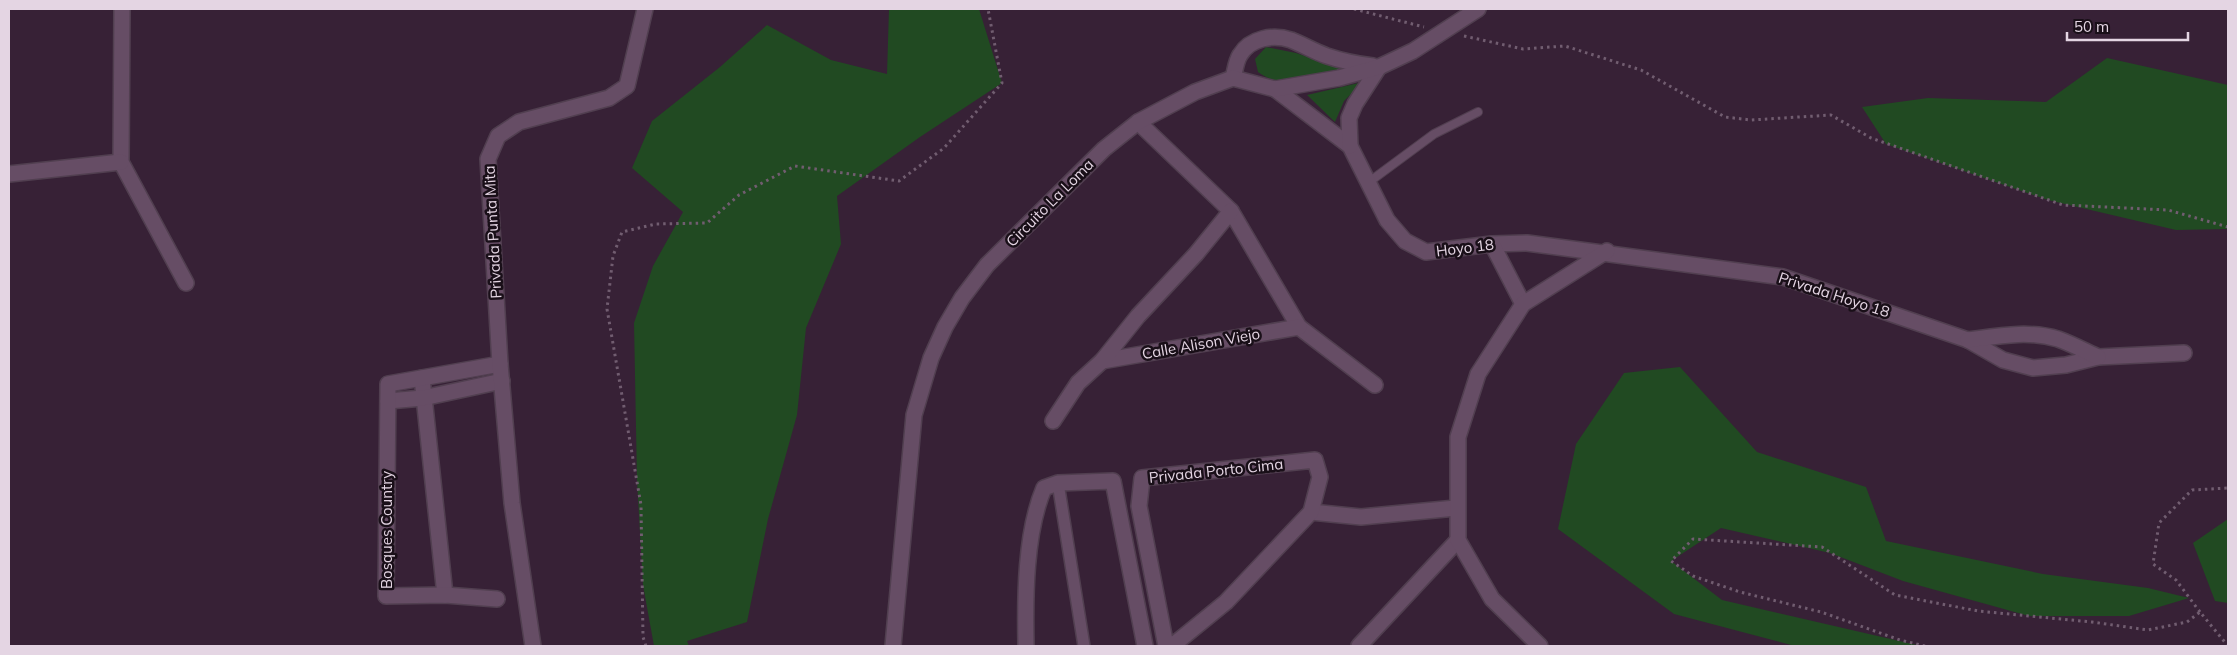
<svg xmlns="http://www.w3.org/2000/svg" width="2237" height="655" font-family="Mulish,sans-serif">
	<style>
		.grass { fill: #214a22 }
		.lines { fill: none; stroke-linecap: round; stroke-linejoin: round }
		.service-casing { stroke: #513f50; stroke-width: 10 }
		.pedestrian-casing { stroke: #513f50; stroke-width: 14 }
		.minor-casing { stroke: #513f50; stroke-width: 18 }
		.path { stroke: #715d70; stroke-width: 3; stroke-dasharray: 2.5 4; stroke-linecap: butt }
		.service { stroke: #664d65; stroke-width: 8 }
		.pedestrian { stroke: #664d65; stroke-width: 11 }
		.minor { stroke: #664d65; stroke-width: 15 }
		.labels { text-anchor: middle; stroke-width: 5; stroke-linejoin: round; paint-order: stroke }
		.street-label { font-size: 15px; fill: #e4d5e3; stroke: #190f18 }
	</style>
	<rect width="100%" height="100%" fill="#372136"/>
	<!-- grass -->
	<g class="grass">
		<path d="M 889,9 L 979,9 L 1002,83 L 920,137 L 837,196 L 841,244 L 806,328 L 797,415 L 768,519 L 747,622 L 687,641 L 689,646 L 654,646 L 643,585 L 637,480 L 634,323 L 653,266 L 683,212 L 632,168 L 652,121 L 720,67 L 767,25 L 831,60 L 887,74 Z"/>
		<path d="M 1266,47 L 1296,53 L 1347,70 C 1320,76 1282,91 1258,72 L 1255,59 Z"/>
		<path d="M 2107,58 L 2228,85 L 2228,229 L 2176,230 L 2048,200 L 1886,144 L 1862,107 L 1928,98 L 2046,102 Z"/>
		<path d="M 1363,82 L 1344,101 L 1335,122 L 1307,95 Z"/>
		<path d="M 1680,367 L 1757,452 L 1866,487 L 1886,541 L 2043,574 L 2148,588 L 2189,598 L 2129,616 L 2029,616 L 1903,581 L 1830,553 L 1721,528 L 1671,561 L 1722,600 L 1921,646 L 1795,646 L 1674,614 L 1558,529 L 1576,444 L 1624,373 Z"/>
		<path d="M 2228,519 L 2228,603 L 2215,601 L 2193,543 Z"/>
	</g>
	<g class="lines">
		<defs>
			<path id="service" d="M 1369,182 L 1434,134 L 1478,112"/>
			<path id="pedestrian" d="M 1058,483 L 1084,646"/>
			<g id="minor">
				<path d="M 122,9 L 121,162 L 186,283"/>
				<path d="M 1233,78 C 1235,71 1236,61 1240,55 C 1250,38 1273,34 1291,40 C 1304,45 1315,52 1327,56 C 1342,61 1357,64 1373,66"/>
				<path d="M 1275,89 L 1350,146 L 1387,220 L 1405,241 L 1426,252 L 1492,244 L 1527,243 L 1783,277 L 1968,340 L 2003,360 L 2033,368 L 2066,365 L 2098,357 L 2184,353"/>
				<path d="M 1138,122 L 1231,211 L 1299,327 L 1375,385"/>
				<path d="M 1350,146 L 1349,118 L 1355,104 L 1379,67"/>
				<path d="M 9,174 L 121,162"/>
				<path d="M 1492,244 L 1523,304"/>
				<path d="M 1968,340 C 1998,336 2029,330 2058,339 C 2072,344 2085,351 2098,357"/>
				<path d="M 1102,361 L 1299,327"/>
				<path d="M 422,378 L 445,595"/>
				<path d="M 388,401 L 423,398 L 502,381"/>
				<path d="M 1053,421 L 1078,383 L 1102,361 L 1138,316 L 1196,254 L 1231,211"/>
				<path d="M 1311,512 L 1361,517 L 1456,508"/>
				<path d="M 497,599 L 445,595 L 386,596 L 388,384 L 500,364"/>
				<path d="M 533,646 L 512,503 L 500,364 L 488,159 L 498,136 L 519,122 L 609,98 L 627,86 L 645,9"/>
				<path d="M 893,646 L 914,415 L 931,358 L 945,327 L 962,298 L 987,265 L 1104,149 L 1138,122 L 1195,92 L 1233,78 L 1275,89 L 1339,78 L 1379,67 L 1413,51 L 1478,9"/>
				<path d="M 1026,646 C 1025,598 1025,533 1044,488 L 1058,483 L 1113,481 L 1145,646"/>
				<path d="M 1166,646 L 1139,506 L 1142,478 L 1315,460 L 1320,477 L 1311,512 L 1226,602 L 1172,646"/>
				<path d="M 1359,646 L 1458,540"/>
				<path d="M 1540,646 L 1492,599 L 1458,540 L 1458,437 L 1478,374 L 1523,304 L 1607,251"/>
			</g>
		</defs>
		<!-- service casing -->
		<use href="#service" class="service-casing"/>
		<!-- pedestrian casing -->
		<use href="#pedestrian" class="pedestrian-casing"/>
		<!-- minor casing -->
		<use href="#minor" class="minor-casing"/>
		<!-- path -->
		<g class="path">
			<path d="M 1354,9 L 1424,27"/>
			<path d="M 1464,36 L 1523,49 L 1565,46 L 1641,70 L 1725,117 L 1751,120 L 1831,115 L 1871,138 L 2063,205 L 2168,210 L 2228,227"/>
			<path d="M 2200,612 L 2176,580 L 2153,564 L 2159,523 L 2192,490 L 2228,488"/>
			<path d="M 646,646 L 643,637 L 641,505 L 607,309 L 613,256 L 622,232 L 656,224 L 707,223 L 739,195 L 795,166 L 899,181 L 944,148 L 1002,83 L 988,9"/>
			<path d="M 1925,646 L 1900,640 L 1821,612 L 1740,592 L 1693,576 L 1671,561 L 1693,539 L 1822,547 L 1895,595 L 1978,611 L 2092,622 L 2148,630 L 2187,622 L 2200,612 L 2228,646"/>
		</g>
		<!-- service -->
		<use href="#service" class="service"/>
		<!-- pedestrian -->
		<use href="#pedestrian" class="pedestrian"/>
		<!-- minor -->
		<use href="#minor" class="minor"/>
	</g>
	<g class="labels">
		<!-- street labels -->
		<g class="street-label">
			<text transform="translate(1050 203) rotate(-45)" y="5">Circuito La Loma</text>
			<text transform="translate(493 232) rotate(-93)" y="5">Privada Punta Mita</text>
			<text transform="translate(1465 248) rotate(-7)" y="5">Hoyo 18</text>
			<text transform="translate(1834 295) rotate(18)" y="5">Privada Hoyo 18</text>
			<text transform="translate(1201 344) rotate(-10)" y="5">Calle Alison Viejo</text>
			<text transform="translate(1216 471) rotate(-6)" y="5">Privada Porto Cima</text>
			<text transform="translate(387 530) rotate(-90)" y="5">Bosques Country</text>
		</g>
	</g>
	<!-- border -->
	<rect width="2237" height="655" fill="none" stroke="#e4d5e3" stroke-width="20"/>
	<!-- scale -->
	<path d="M2067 32v8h121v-8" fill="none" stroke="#e4d5e3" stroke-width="2.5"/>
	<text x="2074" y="32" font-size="15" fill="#e4d5e3" stroke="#190f18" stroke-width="4" paint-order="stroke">50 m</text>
</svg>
